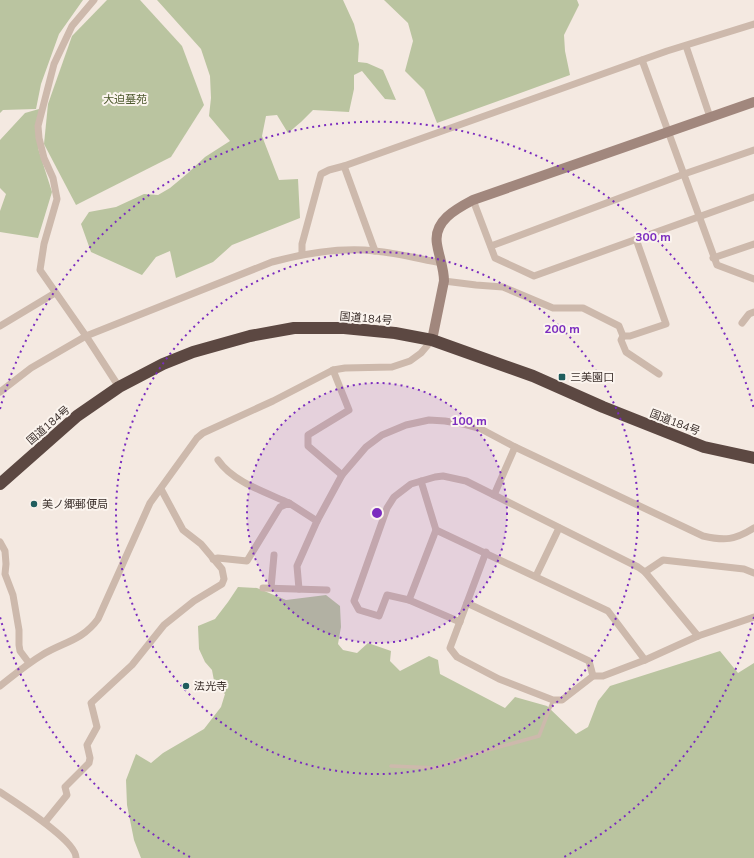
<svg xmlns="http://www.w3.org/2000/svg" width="754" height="858" font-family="'Nunito Sans','Noto Sans JP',sans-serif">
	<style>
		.green { fill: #bac4a0 }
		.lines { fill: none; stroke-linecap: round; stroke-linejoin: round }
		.lane { stroke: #cdb9ac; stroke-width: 3.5 }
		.street { stroke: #cdb9ac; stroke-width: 7 }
		.secondary { stroke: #a1877d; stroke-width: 10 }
		.highway { stroke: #5c4842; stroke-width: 12 }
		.ring { fill: none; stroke: #7b2cbf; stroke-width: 2; stroke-dasharray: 2 4 }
		.poi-dot { fill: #1f5d5d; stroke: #fbf4ee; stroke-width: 1.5 }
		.labels { text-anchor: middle; stroke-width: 4; stroke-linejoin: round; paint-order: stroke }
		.park-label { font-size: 11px; fill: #4d592e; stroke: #fbf4ee }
		.street-label { font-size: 11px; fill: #3b2f2b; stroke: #fbf4ee }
		.poi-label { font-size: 11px; fill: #3b2f2b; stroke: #fbf4ee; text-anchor: start }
		.centre { fill: #7b2cbf; stroke: #fbf4ee; stroke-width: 2 }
		.ring-label { font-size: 12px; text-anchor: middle; font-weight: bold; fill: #7b2cbf; stroke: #fbf4ee; stroke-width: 4; stroke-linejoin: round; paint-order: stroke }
	</style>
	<rect width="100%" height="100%" fill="#f4e9e1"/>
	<!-- green -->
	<g class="green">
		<path d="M 0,0 L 83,0 L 59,34 L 41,84 L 36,109 L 3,110 L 0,113 Z"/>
		<path d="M 107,0 L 140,0 L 182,46 L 204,105 L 171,157 L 76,205 L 44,144 L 48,104 L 72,36 Z"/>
		<path d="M 157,0 L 343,0 L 354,24 L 359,44 L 358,62 L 367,63 L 383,70 L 396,100 L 385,99 L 362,71 L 354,75 L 354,89 L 349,112 L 313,110 L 301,122 L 288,133 L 277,115 L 266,116 L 262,136 L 279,180 L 298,179 L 300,218 L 232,245 L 213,262 L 176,278 L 170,251 L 156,257 L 142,275 L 91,252 L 81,224 L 89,212 L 116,207 L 144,194 L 158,195 L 170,188 L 188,173 L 205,157 L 230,141 L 209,116 L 211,98 L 210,76 L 201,49 Z"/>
		<path d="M 384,0 L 577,0 L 579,5 L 564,35 L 565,51 L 570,75 L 437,123 L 424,90 L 405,71 L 413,41 L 408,23 Z"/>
		<path d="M 39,109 L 38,148 L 52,192 L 38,238 L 0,232 L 0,211 L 6,194 L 0,188 L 0,140 L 25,113 Z"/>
		<path d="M 238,587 L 257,588 L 286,600 L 326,595 L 340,606 L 341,627 L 338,644 L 343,650 L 357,653 L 368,643 L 391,651 L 390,661 L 400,671 L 429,656 L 438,660 L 440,674 L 505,708 L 515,697 L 547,706 L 576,734 L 588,727 L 598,701 L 610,686 L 720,651 L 738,673 L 754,663 L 754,858 L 141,858 L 134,840 L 127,805 L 126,780 L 136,754 L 151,763 L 163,753 L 204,729 L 221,707 L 225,694 L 215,686 L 212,670 L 205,662 L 199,649 L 198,626 L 215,619 L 228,602 Z"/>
	</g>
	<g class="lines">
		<!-- lane -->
		<path class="lane" d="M 391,766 L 437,768 L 467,756 L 539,736 L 553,700"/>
		<!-- street -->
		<g class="street">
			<path d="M 94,0 L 72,26 L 54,64 L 38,126 L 39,138 L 44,158 L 53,178 L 57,199 L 44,244 L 40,270 L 86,336 L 119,387"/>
			<path d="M 686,46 L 710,117"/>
			<path d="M 642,60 L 717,265 L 754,279"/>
			<path d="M 344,166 L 375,251"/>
			<path d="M 473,200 L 495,258 L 534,276 L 754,197"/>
			<path d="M 491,246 L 684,174 L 754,150"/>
			<path d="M 302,254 L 302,244 L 321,174 L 329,170 L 344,166 L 667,51 L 754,24"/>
			<path d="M 713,258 L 754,244"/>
			<path d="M 444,281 L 476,285 L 503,287 L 553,308 L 583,308 L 619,326 L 623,336 L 630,336 L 666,324 L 636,239"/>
			<path d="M 742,323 L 749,314 L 754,312"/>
			<path d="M 0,326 L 55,293"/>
			<path d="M 623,336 L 621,340 L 626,352 L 659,374"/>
			<path d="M 333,370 L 349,410 L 308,435 L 308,446 L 342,475"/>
			<path d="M 0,392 L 31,368 L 86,336 L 272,262 C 306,253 340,247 375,251 C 397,253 420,259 442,263"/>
			<path d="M 218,460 C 233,482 265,492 289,503"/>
			<path d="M 421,481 L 436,530 L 608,611 L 645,660"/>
			<path d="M 494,495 L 515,447"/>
			<path d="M 0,542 L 5,551 L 6,564 L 5,574 L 13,595 L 19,630 L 19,645 L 20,651 L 29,663"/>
			<path d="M 486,552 L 450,648 L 457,657 L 499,679 L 553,700 L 562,700 L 593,676 L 603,676 L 645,660 L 698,636 L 754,617"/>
			<path d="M 213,559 L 218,558 L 247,561 L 280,507 L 289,503 L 317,521"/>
			<path d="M 645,572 L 663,560 L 744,569 L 754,573"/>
			<path d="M 536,576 L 559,528"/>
			<path d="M 263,588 L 327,590"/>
			<path d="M 271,588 L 274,555"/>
			<path d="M 299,589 L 297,566 L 317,521 L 342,475 L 366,447 L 382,435 L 406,425 L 429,420 L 445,421 L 463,424 L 481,429 L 515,447 L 703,536 C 725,541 735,540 754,528"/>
			<path d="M 409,600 L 436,530"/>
			<path d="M 467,603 L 589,661 L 593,676"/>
			<path d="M 460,622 L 409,600 L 387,595 L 379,616 L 359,610 L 354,601 L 387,508 L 394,497 L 411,484 L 435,477 L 443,476 L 466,481 L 638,567 L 645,572 L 698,636"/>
			<path d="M 0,686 C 14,675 27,664 42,655 C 63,642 82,641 98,619 L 150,503 L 197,438 L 203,433 L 273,401 L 333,370 L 345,368 L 392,367 L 410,361 L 421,353 L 432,340"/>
			<path d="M 0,792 C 15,802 77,841 76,858"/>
			<path d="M 45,822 L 67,795 L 65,787 L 89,763 L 90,758 L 87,745 L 97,727 L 91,703 L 132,665 L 164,625 L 194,601 L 222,584 L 224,579 L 222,569 L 201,544 L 183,530 L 161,489"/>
		</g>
		<!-- secondary -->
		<path class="secondary" d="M 432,340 L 444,281 C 444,268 439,257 437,244 C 433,221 456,209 473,200 L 754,102"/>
		<!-- highway -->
		<path class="highway" d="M 0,484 L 77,416 L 119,387 L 163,364 L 193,352 L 250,336 L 294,328 L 344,328 L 395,333 L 432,340 L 533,376 L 603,407 L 704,447 L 754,458"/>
	</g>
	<!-- distance rings -->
	<circle cx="377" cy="513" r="130" fill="#7b2cbf" fill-opacity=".12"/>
	<g class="ring">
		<circle cx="377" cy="513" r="130"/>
		<circle cx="377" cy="513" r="261"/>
		<path d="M754 617A391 391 0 0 1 564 857M190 857A391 391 0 0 1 0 617M0 409A391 391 0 0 1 754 409"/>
	</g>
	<!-- markers -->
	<g class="poi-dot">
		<rect x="558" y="373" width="8" height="8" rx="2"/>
		<circle cx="34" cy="504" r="4"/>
		<circle cx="186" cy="686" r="4"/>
	</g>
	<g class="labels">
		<!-- park labels -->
		<g class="park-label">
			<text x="125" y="103">大迫墓苑</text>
		</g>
		<!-- street labels -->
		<g class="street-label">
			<text transform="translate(366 318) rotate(5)" y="4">国道184号</text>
			<text transform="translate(675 422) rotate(21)" y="4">国道184号</text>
			<text transform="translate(48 425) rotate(-41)" y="4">国道184号</text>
		</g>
		<!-- poi labels -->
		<g class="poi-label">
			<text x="570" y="381">三美園口</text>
			<text x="42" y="508">美ノ郷郵便局</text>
			<text x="194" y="690">法光寺</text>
		</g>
	</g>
	<circle cx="377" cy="513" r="6" class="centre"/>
	<g class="ring-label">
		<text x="653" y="241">300 m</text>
		<text x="562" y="333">200 m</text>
		<text x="469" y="425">100 m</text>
	</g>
</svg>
